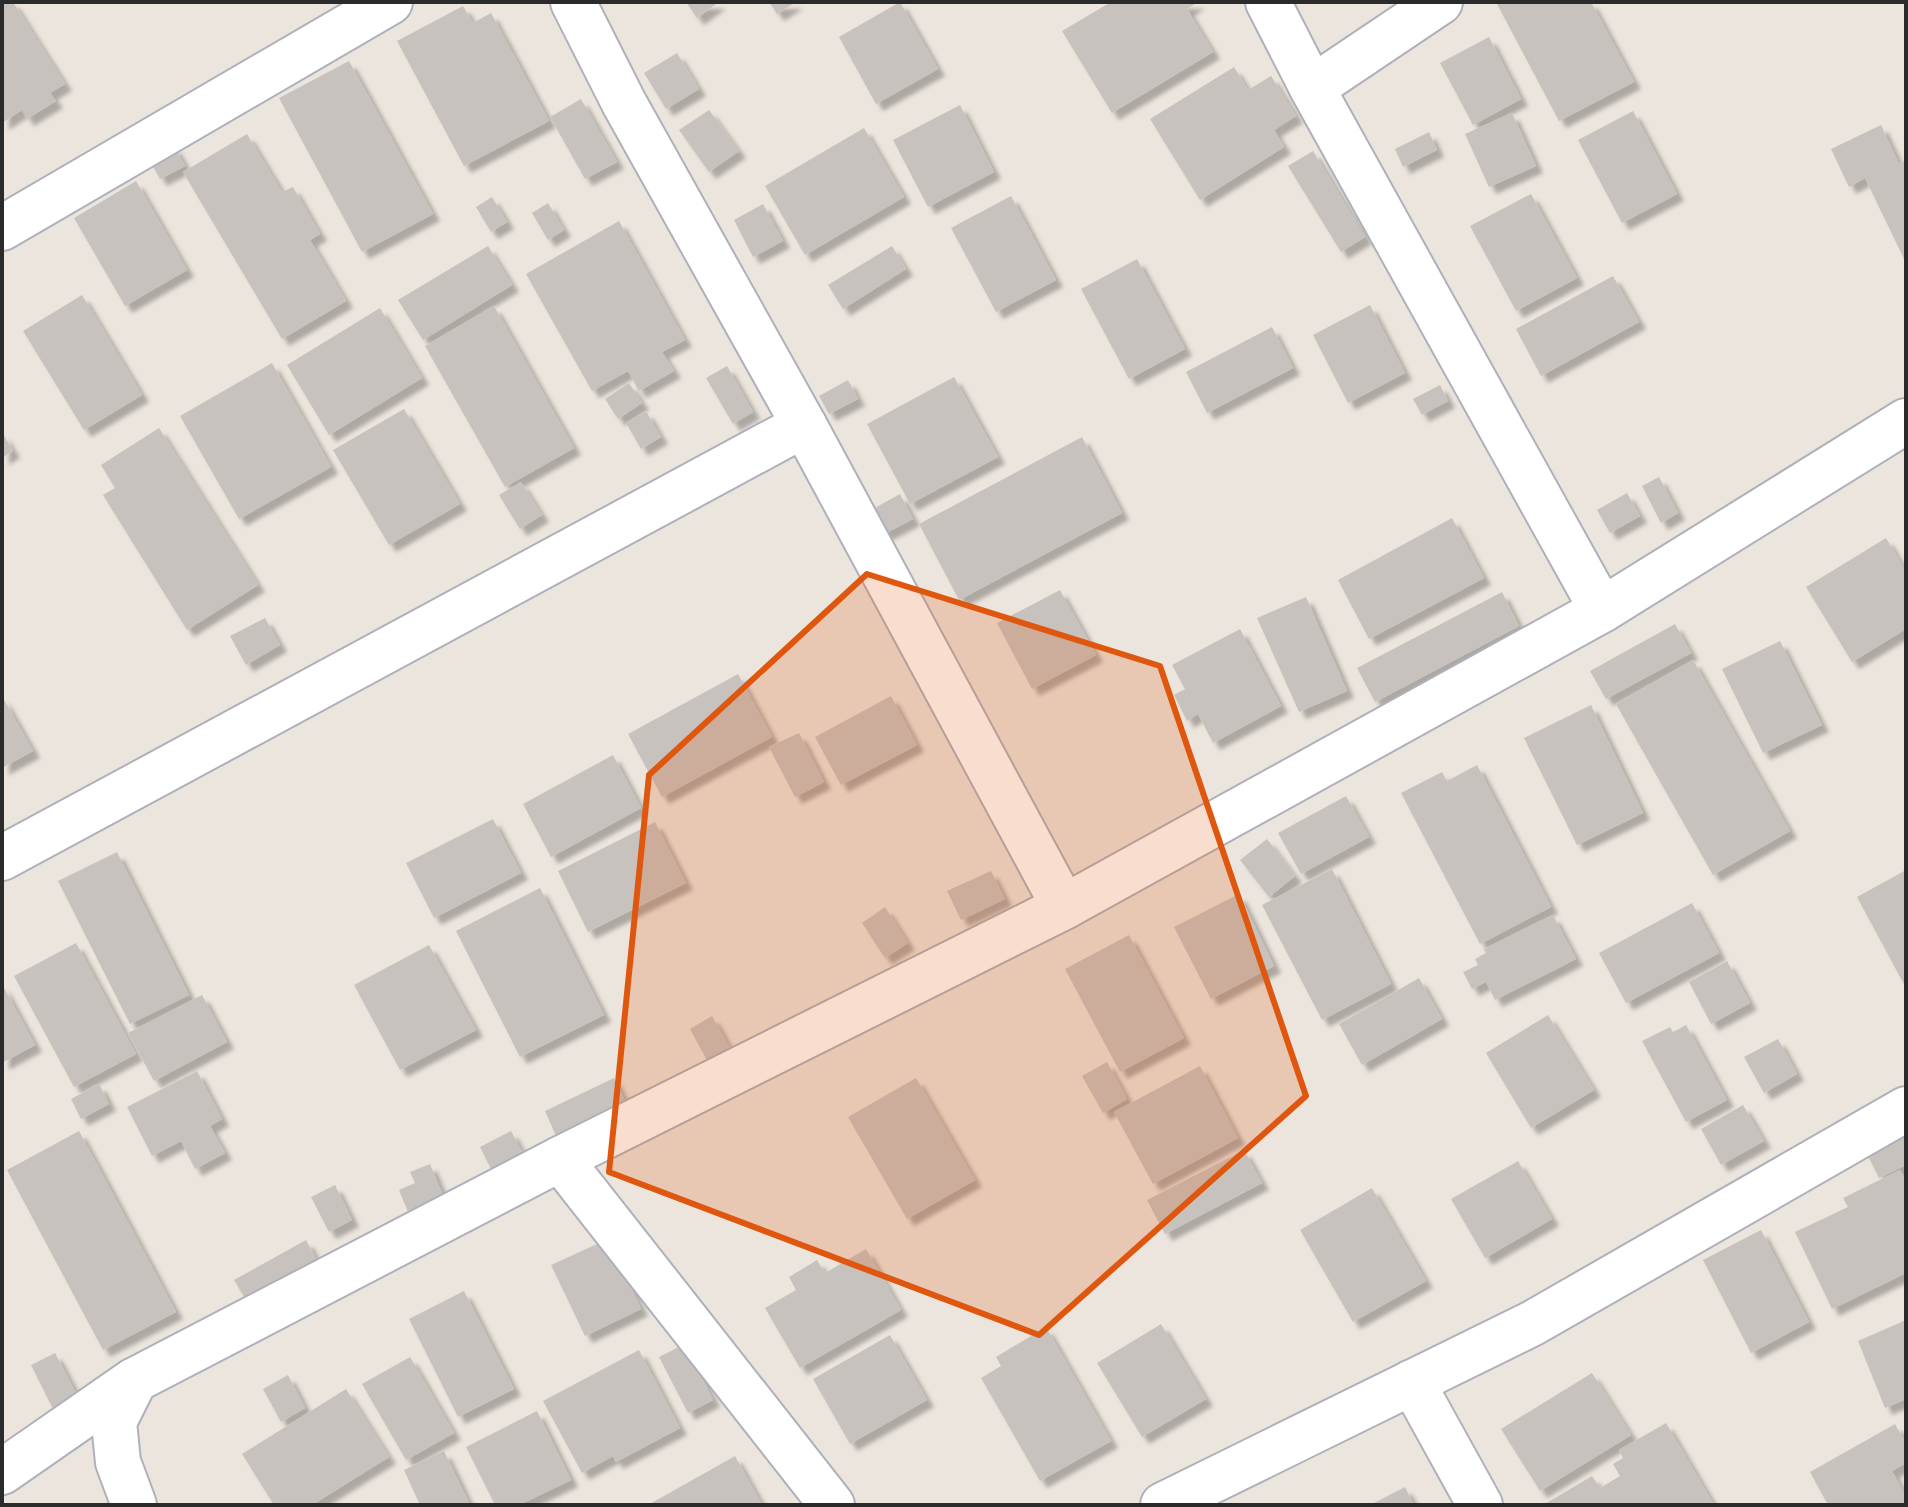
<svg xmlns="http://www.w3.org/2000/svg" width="1908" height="1507" font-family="Poppins,sans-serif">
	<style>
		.building { fill: #c7c2bd; filter: url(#shadow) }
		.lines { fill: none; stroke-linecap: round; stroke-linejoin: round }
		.street-casing { stroke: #aeb1ba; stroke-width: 48 }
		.street { stroke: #fff; stroke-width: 44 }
		.marked { fill: #df570e; fill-opacity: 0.2; stroke: #df570e; stroke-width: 6; stroke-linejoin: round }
	</style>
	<defs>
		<filter id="shadow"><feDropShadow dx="7" dy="7" stdDeviation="2" flood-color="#0004"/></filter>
	</defs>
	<rect width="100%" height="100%" fill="#ece5dd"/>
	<!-- building -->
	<g class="building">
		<path d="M 2,2 L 13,2 L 65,84 L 50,93 L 56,101 L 27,119 L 22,110 L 2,123 Z"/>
		<path d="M 686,2 L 719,2 L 697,18 Z"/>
		<path d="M 769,2 L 796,2 L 777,14 Z"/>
		<path d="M 900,2 L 938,69 L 876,104 L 839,37 Z"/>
		<path d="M 1111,2 L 1198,2 L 1187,9 L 1213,52 L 1112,113 L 1062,31 Z"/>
		<path d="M 1496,2 L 1591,2 L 1634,82 L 1559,121 Z"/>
		<path d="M 463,6 L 473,23 L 491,13 L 549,121 L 464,166 L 397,41 Z"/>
		<path d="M 1489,37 L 1521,99 L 1473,125 L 1440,63 Z"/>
		<path d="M 677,53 L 699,89 L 666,109 L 644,73 Z"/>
		<path d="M 349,61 L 433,214 L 362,252 L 279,98 Z"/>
		<path d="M 1234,67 L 1248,90 L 1271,76 L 1296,116 L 1274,130 L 1284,147 L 1200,200 L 1150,119 Z"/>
		<path d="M 581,99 L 617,162 L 585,179 L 550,117 Z"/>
		<path d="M 960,105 L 994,172 L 928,207 L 893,140 Z"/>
		<path d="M 709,110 L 739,151 L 709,172 L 679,130 Z"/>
		<path d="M 1633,111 L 1677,194 L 1622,223 L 1578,140 Z"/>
		<path d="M 1512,113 L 1536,166 L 1489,187 L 1465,134 Z"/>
		<path d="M 1881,125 L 1899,164 L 1906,160 L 1906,263 L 1865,178 L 1849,187 L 1831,149 Z"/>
		<path d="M 864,128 L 904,197 L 805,255 L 765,186 Z"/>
		<path d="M 1429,132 L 1437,150 L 1403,167 L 1395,149 Z"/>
		<path d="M 247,134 L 282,192 L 293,187 L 320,234 L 310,240 L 346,301 L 282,339 L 183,172 Z"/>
		<path d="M 174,146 L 185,166 L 160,179 L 149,159 Z"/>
		<path d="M 1313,151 L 1365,237 L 1341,252 L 1288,166 Z"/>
		<path d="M 136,181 L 187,270 L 125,306 L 74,218 Z"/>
		<path d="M 1531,194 L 1577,278 L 1516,311 L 1470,226 Z"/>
		<path d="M 1011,196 L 1056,280 L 996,312 L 951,228 Z"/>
		<path d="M 492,197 L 507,222 L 491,232 L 476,207 Z"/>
		<path d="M 548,203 L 564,230 L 548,240 L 532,213 Z"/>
		<path d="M 763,204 L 783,241 L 753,257 L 734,220 Z"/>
		<path d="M 619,221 L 685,340 L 662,352 L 674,371 L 639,391 L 628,371 L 592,391 L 526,274 Z"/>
		<path d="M 488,246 L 512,285 L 423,340 L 398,300 Z"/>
		<path d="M 892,246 L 906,269 L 843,309 L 828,285 Z"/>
		<path d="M 1137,259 L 1185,349 L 1129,379 L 1081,289 Z"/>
		<path d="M 1613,276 L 1639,322 L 1541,376 L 1516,329 Z"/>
		<path d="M 82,295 L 142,395 L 84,430 L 23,331 Z"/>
		<path d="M 1370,305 L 1405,373 L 1348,403 L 1313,335 Z"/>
		<path d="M 494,306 L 574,448 L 505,487 L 425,346 Z"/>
		<path d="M 380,308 L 422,378 L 329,435 L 287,365 Z"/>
		<path d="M 1272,327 L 1293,368 L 1207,413 L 1186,372 Z"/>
		<path d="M 272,363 L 331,467 L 239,519 L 180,416 Z"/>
		<path d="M 727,366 L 753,412 L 733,424 L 706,378 Z"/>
		<path d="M 954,377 L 998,457 L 910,504 L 867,424 Z"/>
		<path d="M 848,380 L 858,399 L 829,414 L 819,396 Z"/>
		<path d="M 629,383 L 642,403 L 618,419 L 605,399 Z"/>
		<path d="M 1440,385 L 1448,401 L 1422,415 L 1413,399 Z"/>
		<path d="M 404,409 L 460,504 L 389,545 L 333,450 Z"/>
		<path d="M 646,411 L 661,437 L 641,449 L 626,423 Z"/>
		<path d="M 159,428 L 258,585 L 187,630 L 103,495 L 115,488 L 101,465 Z"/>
		<path d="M 2,432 L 13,451 L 2,458 Z"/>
		<path d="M 1082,437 L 1122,513 L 959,600 L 919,524 Z"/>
		<path d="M 1659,477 L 1678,513 L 1661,523 L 1642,486 Z"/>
		<path d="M 521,482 L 542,515 L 520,529 L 499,495 Z"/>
		<path d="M 1627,493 L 1640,516 L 1610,533 L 1597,510 Z"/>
		<path d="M 900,494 L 913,519 L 884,534 L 871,510 Z"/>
		<path d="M 1452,518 L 1484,578 L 1369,639 L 1338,580 Z"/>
		<path d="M 1886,538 L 1906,572 L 1906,629 L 1852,662 L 1806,587 Z"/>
		<path d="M 1060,590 L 1096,655 L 1032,689 L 997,623 Z"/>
		<path d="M 1502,592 L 1519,626 L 1375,702 L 1357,668 Z"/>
		<path d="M 1306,597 L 1347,691 L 1299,712 L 1257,618 Z"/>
		<path d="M 265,618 L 280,645 L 246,665 L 230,636 Z"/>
		<path d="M 1675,624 L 1691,653 L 1606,699 L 1590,671 Z"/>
		<path d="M 1240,629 L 1281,706 L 1213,743 L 1198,714 L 1187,721 L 1174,695 L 1185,689 L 1172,665 Z"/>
		<path d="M 1780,641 L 1822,725 L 1763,753 L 1722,669 Z"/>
		<path d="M 1693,660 L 1790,831 L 1713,875 L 1616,704 Z"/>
		<path d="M 738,674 L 772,737 L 662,797 L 628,734 Z"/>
		<path d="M 2,696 L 33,751 L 2,768 Z"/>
		<path d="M 891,696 L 917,745 L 841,785 L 815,737 Z"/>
		<path d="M 1591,705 L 1643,813 L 1577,845 L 1524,738 Z"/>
		<path d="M 799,733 L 824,782 L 795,797 L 769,747 Z"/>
		<path d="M 613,755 L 641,808 L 551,857 L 523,804 Z"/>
		<path d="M 1477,765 L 1551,907 L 1480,944 L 1401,793 L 1442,772 L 1447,781 Z"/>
		<path d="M 1346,796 L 1369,837 L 1301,874 L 1278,833 Z"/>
		<path d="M 493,819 L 521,873 L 434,918 L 406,863 Z"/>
		<path d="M 655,822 L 686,883 L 588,932 L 558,871 Z"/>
		<path d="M 1267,839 L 1295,876 L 1269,897 L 1240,860 Z"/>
		<path d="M 117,852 L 189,995 L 130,1024 L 58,881 Z"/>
		<path d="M 1332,869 L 1391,984 L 1322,1020 L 1262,905 Z"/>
		<path d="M 1906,870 L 1906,988 L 1857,897 Z"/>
		<path d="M 991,871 L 1005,899 L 961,920 L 947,891 Z"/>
		<path d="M 540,888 L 604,1015 L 520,1057 L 456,931 Z"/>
		<path d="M 1239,894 L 1274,966 L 1211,999 L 1174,927 Z"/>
		<path d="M 1692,903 L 1719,953 L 1626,1003 L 1599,953 Z"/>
		<path d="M 885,907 L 908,943 L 885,958 L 862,923 Z"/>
		<path d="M 1553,915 L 1576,959 L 1495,1000 L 1486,982 L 1472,989 L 1463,972 L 1478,965 L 1475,959 L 1486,953 L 1484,949 Z"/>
		<path d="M 1129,935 L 1184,1038 L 1120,1072 L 1065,969 Z"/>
		<path d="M 76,943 L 136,1054 L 74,1087 L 14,976 Z"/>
		<path d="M 429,945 L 476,1030 L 400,1070 L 354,985 Z"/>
		<path d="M 1727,961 L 1750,1003 L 1711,1024 L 1689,982 Z"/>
		<path d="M 1419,978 L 1442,1019 L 1362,1065 L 1339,1024 Z"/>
		<path d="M 2,984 L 35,1045 L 2,1063 Z"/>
		<path d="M 202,995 L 227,1042 L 154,1081 L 128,1033 Z"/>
		<path d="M 1548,1015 L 1594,1090 L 1531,1128 L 1486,1053 Z"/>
		<path d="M 712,1016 L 731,1050 L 708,1062 L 690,1029 Z"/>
		<path d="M 1686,1025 L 1727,1100 L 1686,1122 L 1642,1041 L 1670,1027 L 1673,1032 Z"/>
		<path d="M 1778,1039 L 1797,1074 L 1764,1093 L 1744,1057 Z"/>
		<path d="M 1107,1062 L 1127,1099 L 1103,1113 L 1082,1076 Z"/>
		<path d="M 1200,1066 L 1238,1138 L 1153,1184 L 1114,1112 Z"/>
		<path d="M 197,1071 L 222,1119 L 210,1126 L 225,1153 L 195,1169 L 181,1141 L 152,1156 L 127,1107 Z"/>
		<path d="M 614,1078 L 626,1103 L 556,1136 L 545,1111 Z"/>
		<path d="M 916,1078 L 975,1180 L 907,1219 L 848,1117 Z"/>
		<path d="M 99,1084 L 109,1104 L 81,1119 L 71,1099 Z"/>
		<path d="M 1743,1105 L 1764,1141 L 1721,1165 L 1701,1129 Z"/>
		<path d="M 79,1131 L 176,1312 L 103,1350 L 7,1170 Z"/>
		<path d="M 511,1131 L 531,1169 L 499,1185 L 480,1147 Z"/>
		<path d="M 1906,1133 L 1906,1165 L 1879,1178 L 1866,1152 Z"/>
		<path d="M 1244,1150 L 1262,1183 L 1165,1234 L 1147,1200 Z"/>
		<path d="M 1518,1161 L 1552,1219 L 1485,1258 L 1451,1199 Z"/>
		<path d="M 430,1164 L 448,1208 L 412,1222 L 399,1190 L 415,1183 L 410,1172 Z"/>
		<path d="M 1900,1170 L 1906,1183 L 1906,1273 L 1832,1309 L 1795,1232 L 1848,1207 L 1843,1198 Z"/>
		<path d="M 335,1185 L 352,1220 L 329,1232 L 311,1197 Z"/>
		<path d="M 1372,1188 L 1426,1281 L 1353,1322 L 1300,1230 Z"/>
		<path d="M 1761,1230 L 1809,1322 L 1751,1353 L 1703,1260 Z"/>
		<path d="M 608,1239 L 641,1309 L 585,1336 L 551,1265 Z"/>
		<path d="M 306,1240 L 322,1270 L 252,1310 L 234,1280 Z"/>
		<path d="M 866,1249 L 901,1310 L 800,1368 L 765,1308 L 796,1290 L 789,1277 L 817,1260 L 825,1273 Z"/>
		<path d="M 464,1291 L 514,1389 L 458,1417 L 409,1319 Z"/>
		<path d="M 1906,1320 L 1906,1399 L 1885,1408 L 1858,1341 Z"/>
		<path d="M 1161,1324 L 1206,1399 L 1142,1437 L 1097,1363 Z"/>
		<path d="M 1046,1327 L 1111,1441 L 1040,1481 L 981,1378 L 1001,1366 L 996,1357 Z"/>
		<path d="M 890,1335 L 927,1400 L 850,1444 L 813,1379 Z"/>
		<path d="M 685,1344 L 713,1400 L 688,1413 L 659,1357 Z"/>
		<path d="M 639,1350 L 680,1428 L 616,1462 L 613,1456 L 582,1473 L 543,1401 Z"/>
		<path d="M 55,1353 L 80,1401 L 55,1413 L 31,1365 Z"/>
		<path d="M 410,1357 L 454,1433 L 406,1460 L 362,1384 Z"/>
		<path d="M 1592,1373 L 1631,1435 L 1540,1491 L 1501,1429 Z"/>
		<path d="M 288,1375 L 305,1408 L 281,1422 L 263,1389 Z"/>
		<path d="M 346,1389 L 389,1457 L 312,1505 L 274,1505 L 242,1454 Z"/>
		<path d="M 537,1411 L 571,1480 L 519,1505 L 495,1505 L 466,1447 Z"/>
		<path d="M 1666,1423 L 1714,1505 L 1543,1505 L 1592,1476 L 1600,1488 L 1620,1476 L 1613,1464 L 1623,1458 L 1619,1450 Z"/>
		<path d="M 1895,1424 L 1906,1444 L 1906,1463 L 1892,1471 L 1906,1497 L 1906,1505 L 1828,1505 L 1810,1472 Z"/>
		<path d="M 444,1451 L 470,1505 L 420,1505 L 404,1470 Z"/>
		<path d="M 735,1456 L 762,1505 L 648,1505 Z"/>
		<path d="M 1405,1487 L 1414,1505 L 1370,1505 Z"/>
	</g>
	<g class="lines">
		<defs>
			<g id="street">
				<path d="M 573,2 L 624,103 L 804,425 L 1064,907"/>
				<path d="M 1268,2 L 1312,88 L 1602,610"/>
				<path d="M 1312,88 L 1440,2"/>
				<path d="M 2,228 L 390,2"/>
				<path d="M 2,858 L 804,425"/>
				<path d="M 560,1159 L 832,1505"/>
				<path d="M 1412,1382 L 1480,1505"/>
				<path d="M 2,1472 L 133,1381"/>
				<path d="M 134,1505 L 118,1462 L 114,1422 L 135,1380 L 560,1159 L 1064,907 L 1602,610 L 1906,421"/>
				<path d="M 1163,1505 L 1533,1323 L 1906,1109"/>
			</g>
		</defs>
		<!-- street casing -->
		<use href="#street" class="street-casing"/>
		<!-- street -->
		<use href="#street" class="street"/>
	</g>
	<!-- marked area -->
	<path class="marked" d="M 867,574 L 1160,666 L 1306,1096 L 1039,1335 L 609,1172 L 649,775 Z"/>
	<!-- border -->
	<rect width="1908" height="1507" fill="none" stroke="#2b2b2b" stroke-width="8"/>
</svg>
